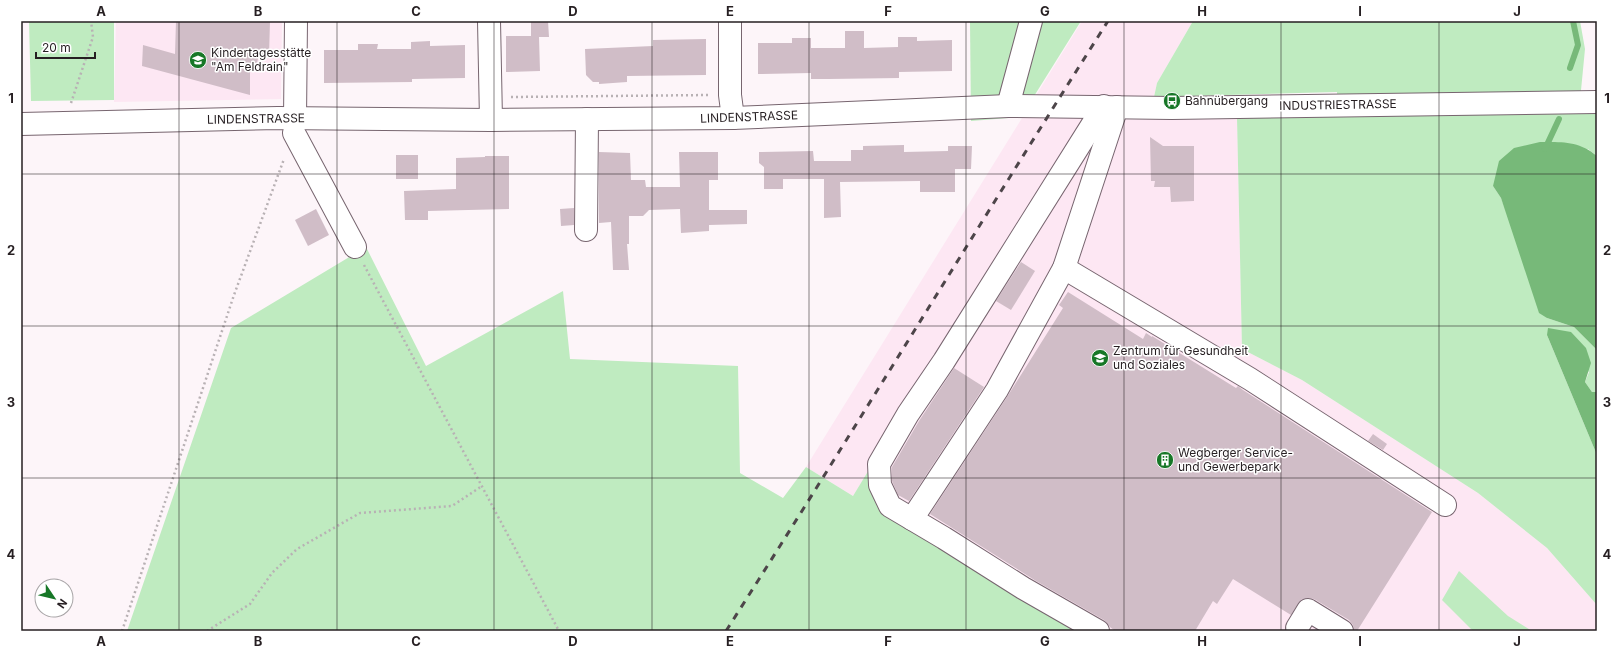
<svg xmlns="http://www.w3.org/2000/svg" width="1618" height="652" font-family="Inter,sans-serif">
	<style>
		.built { fill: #fde7f3 }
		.green { fill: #bfebc0 }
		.water { fill: #77b979 }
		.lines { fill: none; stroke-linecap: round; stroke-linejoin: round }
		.stream { stroke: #77b979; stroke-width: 6 }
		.building { fill: #d0bdc7 }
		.minor-casing { stroke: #77656f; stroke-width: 24 }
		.path { stroke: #b8b1b4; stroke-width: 2.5; stroke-dasharray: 2 3; stroke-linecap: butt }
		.minor { stroke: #fff; stroke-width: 22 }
		.rail { stroke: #4d4549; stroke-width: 3; stroke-dasharray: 7 7; stroke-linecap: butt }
		.grid { fill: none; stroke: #261f22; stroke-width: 1; stroke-opacity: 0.55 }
		.labels { text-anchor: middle; stroke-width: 3; stroke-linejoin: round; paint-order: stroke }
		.poi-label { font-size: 12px; fill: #261f22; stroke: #fff; text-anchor: start }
		.street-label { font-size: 12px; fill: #261f22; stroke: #fff }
		.neatline { fill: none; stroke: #261f22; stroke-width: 1.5 }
		.grid-label { font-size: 13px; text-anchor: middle; font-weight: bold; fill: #261f22 }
	</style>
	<rect width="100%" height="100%" fill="#fdf5f9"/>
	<!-- built -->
	<g class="built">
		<path d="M 116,21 L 282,21 L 281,99 L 114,102 Z"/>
		<path d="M 1082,21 L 1193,21 L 1157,83 L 1154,97 L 1098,100 L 853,496 L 806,467 Z"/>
		<path d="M 1237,118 L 1242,349 L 1302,380 L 1478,493 L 1547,548 L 1597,605 L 1597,631 L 1104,631 L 895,504 L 884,465 L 1101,120 Z"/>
	</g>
	<!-- green -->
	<g class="green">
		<path d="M 29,21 L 114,21 L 114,100 L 31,101 Z"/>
		<path d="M 970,21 L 1081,21 L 1021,117 L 971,121 Z"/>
		<path d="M 1193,21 L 1580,21 L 1585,49 L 1579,111 L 1597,112 L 1597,156 L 1588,149 L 1493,186 L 1501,198 L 1547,318 L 1574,327 L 1597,350 L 1597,392 L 1592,392 L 1585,382 L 1589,372 L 1547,335 L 1597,455 L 1597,605 L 1547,548 L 1478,493 L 1302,380 L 1242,349 L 1237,118 L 1337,115 L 1337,92 L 1154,97 L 1157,83 Z"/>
		<path d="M 366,247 L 426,366 L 563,291 L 570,359 L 738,366 L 740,473 L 783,498 L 806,467 L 853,496 L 870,468 L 887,512 L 1082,631 L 127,631 L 231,328 Z"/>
		<path d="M 1459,571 L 1508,616 L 1532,631 L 1473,631 L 1442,600 Z"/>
	</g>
	<!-- water -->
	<g class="water">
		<path d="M 1540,142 C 1563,142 1579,141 1597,156 L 1597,350 L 1574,327 L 1547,318 L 1539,313 L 1501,198 L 1493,186 L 1499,161 L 1514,148 Z"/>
		<path d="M 1548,328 L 1571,332 L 1586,348 L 1591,363 L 1585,382 L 1592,392 L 1597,392 L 1597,455 L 1547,335 Z"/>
	</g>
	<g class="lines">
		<!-- stream -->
		<g class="stream">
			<path d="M 1570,68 L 1578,45 L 1573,21"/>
			<path d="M 1545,149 L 1559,119"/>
		</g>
	</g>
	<!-- building -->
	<g class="building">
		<path d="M 176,21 L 270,21 L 269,55 L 259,55 L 255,70 L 250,69 L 250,95 L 142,66 L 143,45 L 175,54 Z"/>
		<path d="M 531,21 L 548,21 L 549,37 L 539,37 L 540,71 L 506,72 L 506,36 L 531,36 Z"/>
		<path d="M 845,31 L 864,31 L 864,48 L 898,47 L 898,37 L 917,37 L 917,41 L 952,40 L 952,71 L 899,72 L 899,78 L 829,79 L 811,79 L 811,73 L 758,74 L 758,43 L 792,43 L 792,38 L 811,38 L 811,48 L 845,48 Z"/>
		<path d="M 706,39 L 706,75 L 627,76 L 627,82 L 599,84 L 599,82 L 593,82 L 586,75 L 585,49 L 653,46 L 653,40 Z"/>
		<path d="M 430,41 L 430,46 L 465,45 L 465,78 L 412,79 L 412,82 L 324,83 L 324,50 L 358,50 L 358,44 L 378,44 L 377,49 L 411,49 L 411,42 Z"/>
		<path d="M 1150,137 L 1163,146 L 1194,146 L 1194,201 L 1171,202 L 1170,187 L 1154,187 L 1155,181 L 1151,181 Z"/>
		<path d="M 904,145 L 904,152 L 948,151 L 948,146 L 972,146 L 971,169 L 955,169 L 955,192 L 920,192 L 920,181 L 840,182 L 841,217 L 824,218 L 824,179 L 783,179 L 783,189 L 764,189 L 764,167 L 759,163 L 759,152 L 813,151 L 814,161 L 851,161 L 851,150 L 863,150 L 863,146 Z"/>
		<path d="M 599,152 L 630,153 L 631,180 L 645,180 L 646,187 L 680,187 L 679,152 L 718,152 L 718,180 L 709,180 L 709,210 L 747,210 L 747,224 L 709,225 L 709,231 L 681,233 L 680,209 L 649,210 L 643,216 L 629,216 L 629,244 L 627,244 L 629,270 L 613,270 L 611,222 L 599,223 Z"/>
		<rect x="396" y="155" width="22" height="24"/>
		<path d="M 485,156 L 509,156 L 509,209 L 428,211 L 428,220 L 405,220 L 404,191 L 456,189 L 456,158 L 485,157 Z"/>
		<path d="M 574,208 L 574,225 L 561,226 L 560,209 Z"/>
		<path d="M 316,209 L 329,235 L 308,246 L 295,220 Z"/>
		<path d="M 1021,262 L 1035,271 L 1011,310 L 996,301 Z"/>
		<path d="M 1068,292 L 1143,339 L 1146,333 L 1152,337 L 1152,336 L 1236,388 L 1238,386 L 1243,390 L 1432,512 L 1357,631 L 1354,631 L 1353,625 L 1349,620 L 1314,599 L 1308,598 L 1302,599 L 1291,615 L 1233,579 L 1217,604 L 1213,601 L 1195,631 L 1115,631 L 1110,627 L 1104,620 L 1036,581 L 930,514 L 1007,397 L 1063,308 L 1059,305 Z"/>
		<path d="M 954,368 L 984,387 L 909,501 L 898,495 L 892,481 L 892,467 L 919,421 Z"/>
		<path d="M 1373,434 L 1387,444 L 1383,450 L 1368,441 Z"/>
	</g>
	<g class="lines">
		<defs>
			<g id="minor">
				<path d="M 489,21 L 491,120"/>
				<path d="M 730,21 L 730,95 L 733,118"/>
				<path d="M 1008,106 L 1031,21"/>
				<path d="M 295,118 L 296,21"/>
				<path d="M 21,124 L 278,118 L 491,120 L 733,118 L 1008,106 L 1172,108 L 1597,102"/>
				<path d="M 294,133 L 355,247"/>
				<path d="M 586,230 L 587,119"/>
				<path d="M 1064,268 L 1250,379 L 1445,505"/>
				<path d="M 912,519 L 997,390 L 1064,268 L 1117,107"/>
				<path d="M 1297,628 L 1308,610 L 1342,631"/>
				<path d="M 1098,631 L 1023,588 L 944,538 L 890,506 L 880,485 L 879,464 L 908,414 L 944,361 L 1104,106"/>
			</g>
		</defs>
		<!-- minor casing -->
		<use href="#minor" class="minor-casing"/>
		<!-- path -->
		<g class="path">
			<path d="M 511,97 L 710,95"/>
			<path d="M 71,103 L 93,37 L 91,21"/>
			<path d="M 364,265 L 559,631"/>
			<path d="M 122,631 L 234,295 L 284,159"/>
			<path d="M 207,631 L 250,604 L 272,573 L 297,549 L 360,513 L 452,506 L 482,486"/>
		</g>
		<!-- minor -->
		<use href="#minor" class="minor"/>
		<!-- rail -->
		<path class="rail" d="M 726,631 C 855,429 979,224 1108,21"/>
	</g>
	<!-- grid -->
	<path class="grid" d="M 179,21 L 179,631M 337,21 L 337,631M 494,21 L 494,631M 652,21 L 652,631M 809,21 L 809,631M 966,21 L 966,631M 1124,21 L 1124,631M 1281,21 L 1281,631M 1439,21 L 1439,631M 21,174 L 1597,174M 21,326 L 1597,326M 21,478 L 1597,478"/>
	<!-- icons -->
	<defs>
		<symbol id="school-disc" viewBox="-11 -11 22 22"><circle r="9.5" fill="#177727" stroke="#fff"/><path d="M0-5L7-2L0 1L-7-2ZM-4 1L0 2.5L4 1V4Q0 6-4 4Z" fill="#fff"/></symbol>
		<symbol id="bus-disc" viewBox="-11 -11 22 22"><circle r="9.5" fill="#177727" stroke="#fff"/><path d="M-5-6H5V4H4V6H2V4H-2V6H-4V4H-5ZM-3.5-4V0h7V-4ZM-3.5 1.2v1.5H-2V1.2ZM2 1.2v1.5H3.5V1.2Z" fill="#fff"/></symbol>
		<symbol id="building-disc" viewBox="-11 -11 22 22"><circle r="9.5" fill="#177727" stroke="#fff"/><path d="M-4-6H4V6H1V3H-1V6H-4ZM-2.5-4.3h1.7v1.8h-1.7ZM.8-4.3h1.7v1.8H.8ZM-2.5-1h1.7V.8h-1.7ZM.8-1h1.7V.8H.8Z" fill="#fff"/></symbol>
	</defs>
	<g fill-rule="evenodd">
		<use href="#school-disc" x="188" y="50" width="20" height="20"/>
		<use href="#bus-disc" x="1162" y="91" width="20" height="20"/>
		<use href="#school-disc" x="1090" y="348" width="20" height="20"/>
		<use href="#building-disc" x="1155" y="450" width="20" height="20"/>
	</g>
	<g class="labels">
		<!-- poi labels -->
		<g class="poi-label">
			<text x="211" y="57">Kindertagesstätte<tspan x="211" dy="14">"Am Feldrain"</tspan></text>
			<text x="1185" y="105">Bahnübergang</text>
			<text x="1113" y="355">Zentrum für Gesundheit<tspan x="1113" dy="14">und Soziales</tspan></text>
			<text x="1178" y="457">Wegberger Service-<tspan x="1178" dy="14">und Gewerbepark</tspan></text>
		</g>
		<!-- street labels -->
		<g class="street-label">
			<text transform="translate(1338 105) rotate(-1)" y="4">INDUSTRIESTRASSE</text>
			<text transform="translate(749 117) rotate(-2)" y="4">LINDENSTRASSE</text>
			<text transform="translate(256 119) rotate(-1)" y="4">LINDENSTRASSE</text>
		</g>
	</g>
	<!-- border -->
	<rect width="1618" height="652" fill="none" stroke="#ffffff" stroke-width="44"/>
	<!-- north arrow -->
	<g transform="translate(54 598) rotate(125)"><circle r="19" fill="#ffffff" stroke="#a8a5a7"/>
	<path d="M0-3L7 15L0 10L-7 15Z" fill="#177727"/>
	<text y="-6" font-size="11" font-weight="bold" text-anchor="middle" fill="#261f22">N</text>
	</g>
	<!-- scale -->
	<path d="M36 52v6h59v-6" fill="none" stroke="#261f22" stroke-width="2"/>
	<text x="42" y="52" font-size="12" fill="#261f22" stroke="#ffffff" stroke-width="3" paint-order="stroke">20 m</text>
	<rect x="22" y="22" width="1574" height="608" class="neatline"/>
	<g class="grid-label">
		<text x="101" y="16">A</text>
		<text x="258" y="16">B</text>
		<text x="416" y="16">C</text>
		<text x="573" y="16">D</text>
		<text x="730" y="16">E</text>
		<text x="888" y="16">F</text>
		<text x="1045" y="16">G</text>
		<text x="1202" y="16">H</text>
		<text x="1360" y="16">I</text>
		<text x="1517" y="16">J</text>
		<text x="11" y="103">1</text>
		<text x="1607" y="103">1</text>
		<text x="11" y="255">2</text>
		<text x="1607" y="255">2</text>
		<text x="11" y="407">3</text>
		<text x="1607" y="407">3</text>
		<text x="11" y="559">4</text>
		<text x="1607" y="559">4</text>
		<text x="101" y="646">A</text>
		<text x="258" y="646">B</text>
		<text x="416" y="646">C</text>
		<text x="573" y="646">D</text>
		<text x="730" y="646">E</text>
		<text x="888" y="646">F</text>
		<text x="1045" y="646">G</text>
		<text x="1202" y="646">H</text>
		<text x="1360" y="646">I</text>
		<text x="1517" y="646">J</text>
	</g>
</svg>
